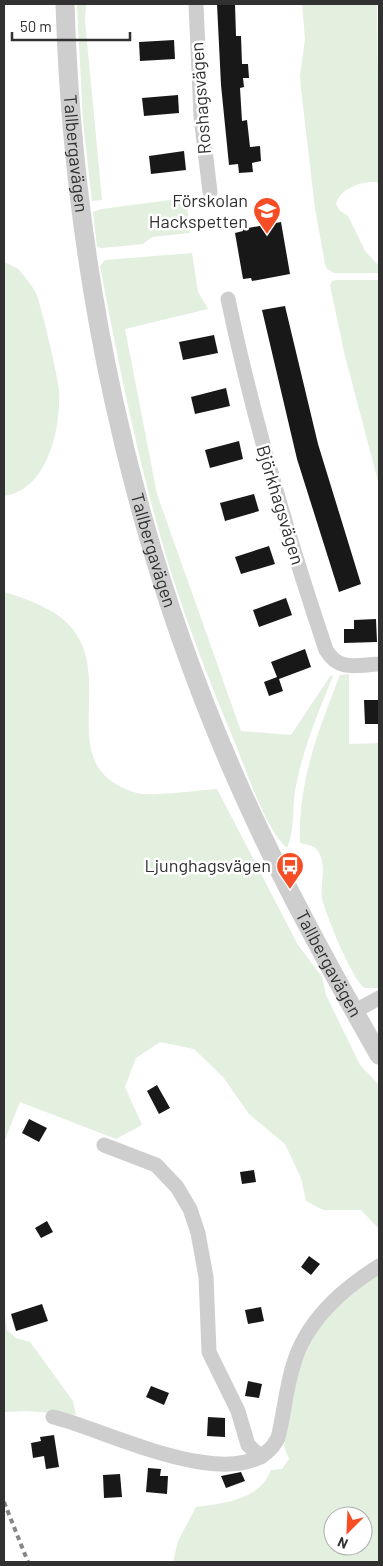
<svg xmlns="http://www.w3.org/2000/svg" width="383" height="1566" font-family="Barlow,sans-serif">
	<style>
		.green { fill: #e3efdf; fill-rule: evenodd }
		.building { fill: #181818 }
		.lines { fill: none; stroke-linecap: round; stroke-linejoin: round }
		.minor { stroke: #cecece; stroke-width: 15 }
		.tertiary { stroke: #cecece; stroke-width: 19 }
		.rail { stroke: #868686; stroke-width: 4; stroke-dasharray: 5 4; stroke-linecap: butt }
		.labels { text-anchor: middle; stroke-width: 5; stroke-linejoin: round; paint-order: stroke }
		.street-label { font-size: 18px; fill: #313131; stroke: #fff }
		.poi-label { font-size: 18px; fill: #313131; stroke: #fff; text-anchor: end }
	</style>
	<rect width="100%" height="100%" fill="#fff"/>
	<!-- green -->
	<g class="green">
		<path d="M 77,4 L 86,4 L 85,21 L 102,200 L 92,201 L 83,122 Z"/>
		<path d="M 302,4 L 377,4 L 379,186 L 377,182 C 362,181 340,188 336,204 L 340,211 L 348,216 L 365,251 L 379,266 L 379,273 L 334,273 L 327,269 L 325,264 L 315,208 L 301,89 L 300,76 L 305,39 Z"/>
		<path d="M 186,198 L 190,233 L 152,237 L 143,244 L 102,248 L 97,247 L 93,212 L 101,209 Z"/>
		<path d="M 192,253 L 198,292 L 208,309 L 125,329 L 157,494 L 241,731 L 291,735 L 331,675 L 333,676 C 318,713 302,751 295,791 C 292,810 295,830 287,848 C 266,830 248,775 237,748 C 208,678 180,607 160,535 C 135,446 117,356 100,266 L 105,260 Z"/>
		<path d="M 4,262 C 9,265 17,267 20,271 C 26,278 32,286 36,293 C 41,305 58,376 59,390 C 61,428 48,490 4,496 Z"/>
		<path d="M 336,280 L 379,280 L 379,485 L 344,352 L 330,285 L 332,281 Z"/>
		<path d="M 4,592 C 27,599 54,608 71,627 C 117,681 50,768 137,793 C 149,797 201,790 217,789 L 298,945 L 322,977 L 326,995 L 360,1065 L 379,1085 L 379,1229 L 361,1210 L 323,1210 L 306,1201 L 301,1178 L 285,1144 L 249,1114 L 223,1077 L 194,1049 L 160,1042 L 136,1058 L 125,1087 L 142,1125 L 116,1139 L 20,1102 L 4,1142 Z"/>
		<path d="M 349,674 L 349,744 L 379,743 L 379,988 L 365,988 C 353,982 325,913 322,898 C 320,883 327,868 319,853 C 315,845 308,845 300,843 C 298,782 318,731 340,675 Z"/>
		<path d="M 379,1271 L 379,1562 L 173,1562 L 178,1541 L 196,1507 C 224,1503 260,1500 271,1470 L 282,1469 L 289,1459 L 284,1446 L 300,1364 L 322,1321 ZM 333,1516 L 363,1516 L 363,1546 L 333,1546 Z"/>
		<path d="M 4,1309 L 7,1330 L 16,1338 L 30,1342 L 73,1401 L 76,1415 L 27,1411 L 4,1412 Z"/>
	</g>
	<!-- building -->
	<g class="building">
		<path d="M 217,4 L 235,4 L 236,36 L 241,36 L 242,64 L 248,64 L 249,78 L 243,78 L 244,87 L 240,88 L 242,121 L 247,120 L 250,147 L 260,146 L 261,161 L 252,163 L 253,172 L 239,173 L 238,164 L 229,165 L 221,85 Z"/>
		<path d="M 174,40 L 175,59 L 140,61 L 139,42 Z"/>
		<path d="M 178,95 L 179,113 L 144,116 L 142,98 Z"/>
		<path d="M 184,151 L 186,170 L 151,174 L 149,156 Z"/>
		<path d="M 281,222 L 290,274 L 252,281 L 251,278 L 243,279 L 235,233 L 243,231 L 243,229 Z"/>
		<path d="M 285,306 L 318,444 L 361,584 L 339,592 L 297,459 L 262,310 Z"/>
		<path d="M 214,335 L 218,353 L 183,360 L 179,342 Z"/>
		<path d="M 226,388 L 230,406 L 195,414 L 191,397 Z"/>
		<path d="M 239,441 L 243,459 L 210,468 L 205,450 Z"/>
		<path d="M 254,494 L 259,511 L 225,521 L 220,503 Z"/>
		<path d="M 269,546 L 275,564 L 241,574 L 235,557 Z"/>
		<path d="M 286,598 L 292,615 L 259,627 L 253,610 Z"/>
		<path d="M 376,619 L 377,642 L 344,643 L 344,629 L 354,629 L 354,620 Z"/>
		<path d="M 305,649 L 311,667 L 279,679 L 283,691 L 269,696 L 264,682 L 277,677 L 271,662 Z"/>
		<path d="M 364,700 L 379,700 L 379,724 L 365,724 Z"/>
		<path d="M 157,1085 L 170,1108 L 159,1114 L 147,1091 Z"/>
		<path d="M 29,1119 L 47,1128 L 39,1142 L 22,1133 Z"/>
		<path d="M 254,1170 L 256,1182 L 242,1184 L 240,1172 Z"/>
		<path d="M 47,1221 L 53,1232 L 41,1238 L 35,1228 Z"/>
		<path d="M 309,1256 L 320,1264 L 311,1275 L 301,1267 Z"/>
		<path d="M 42,1304 L 48,1321 L 16,1331 L 11,1314 Z"/>
		<path d="M 261,1307 L 264,1321 L 248,1324 L 245,1310 Z"/>
		<path d="M 248,1381 L 262,1384 L 259,1398 L 245,1396 Z"/>
		<path d="M 151,1386 L 169,1393 L 164,1405 L 146,1397 Z"/>
		<path d="M 208,1417 L 225,1418 L 225,1437 L 207,1436 Z"/>
		<path d="M 54,1435 L 59,1467 L 46,1469 L 44,1456 L 33,1458 L 31,1443 L 41,1441 L 40,1437 Z"/>
		<path d="M 148,1468 L 161,1469 L 160,1476 L 168,1476 L 167,1494 L 146,1492 Z"/>
		<path d="M 241,1472 L 245,1481 L 226,1488 L 221,1476 Z"/>
		<path d="M 120,1474 L 122,1497 L 104,1498 L 103,1475 Z"/>
	</g>
	<g class="lines">
		<!-- minor -->
		<g class="minor">
			<path d="M 196,4 L 201,116 L 210,192"/>
			<path d="M 228,299 C 253,418 287,534 326,650 C 339,672 357,665 379,664"/>
			<path d="M 355,1011 L 379,998"/>
			<path d="M 104,1145 L 156,1165 L 177,1187 L 190,1209 L 198,1233 L 206,1277 L 209,1352 L 238,1411 L 248,1445 L 261,1457"/>
			<path d="M 53,1417 C 103,1428 245,1503 278,1438 C 284,1414 286,1389 293,1366 C 306,1321 340,1291 379,1266"/>
		</g>
		<!-- tertiary -->
		<path class="tertiary" id="s1" d="M 65,4 C 73,270 130,539 238,783 C 279,876 329,967 379,1055"/>
		<!-- rail -->
		<path class="rail" d="M 4,1502 L 28,1562"/>
	</g>
	<!-- icons -->
	<defs>
		<symbol id="school-pin" viewBox="-11 -11 22 30"><path d="M0 17L-7.5 6A9.5 9.5 0 1 1 7.5 6Z" fill="#f74d25" stroke="#fff"/><path d="M0-5L7-2L0 1L-7-2ZM-4 1L0 2.5L4 1V4Q0 6-4 4Z" fill="#fff"/></symbol>
		<symbol id="bus-pin" viewBox="-11 -11 22 30"><path d="M0 17L-7.5 6A9.5 9.5 0 1 1 7.5 6Z" fill="#f74d25" stroke="#fff"/><path d="M-5-6H5V4H4V6H2V4H-2V6H-4V4H-5ZM-3.5-4V0h7V-4ZM-3.5 1.2v1.5H-2V1.2ZM2 1.2v1.5H3.5V1.2Z" fill="#fff"/></symbol>
	</defs>
	<g fill-rule="evenodd">
		<use href="#school-pin" x="251" y="195" width="32" height="43"/>
		<use href="#bus-pin" x="274" y="850" width="32" height="43"/>
	</g>
	<g class="labels">
		<!-- street labels -->
		<g class="street-label">
			<text transform="translate(201 98) rotate(-94)" y="6">Roshagsvägen</text>
			<text dy="6" stroke="none"><textPath href="#s1" startOffset="150">Tallbergavägen</textPath></text>
			<text transform="translate(280 505) rotate(73)" y="6">Björkhagsvägen</text>
			<text dy="6" stroke="none"><textPath href="#s1" startOffset="555">Tallbergavägen</textPath></text>
			<text dy="6" stroke="none"><textPath href="#s1" startOffset="1005">Tallbergavägen</textPath></text>
		</g>
		<!-- poi labels -->
		<g class="poi-label">
			<text x="248" y="207">Förskolan<tspan x="248" dy="21">Hackspetten</tspan></text>
			<text x="271" y="872">Ljunghagsvägen</text>
		</g>
	</g>
	<!-- border -->
	<rect width="383" height="1566" fill="none" stroke="#313131" stroke-width="10"/>
	<!-- north arrow -->
	<g transform="translate(348 1531) rotate(204)"><circle r="24" fill="#ffffff" stroke="#adadad"/>
	<path d="M0-4L9 19L0 12L-9 19Z" fill="#f74d25"/>
	<text y="-8" font-size="14" font-weight="bold" text-anchor="middle" fill="#313131">N</text>
	</g>
	<!-- scale -->
	<path d="M12 32v8h118v-8" fill="none" stroke="#313131" stroke-width="2.5"/>
	<text x="20" y="32" font-size="15" fill="#313131" stroke="#ffffff" stroke-width="4" paint-order="stroke">50 m</text>
</svg>
